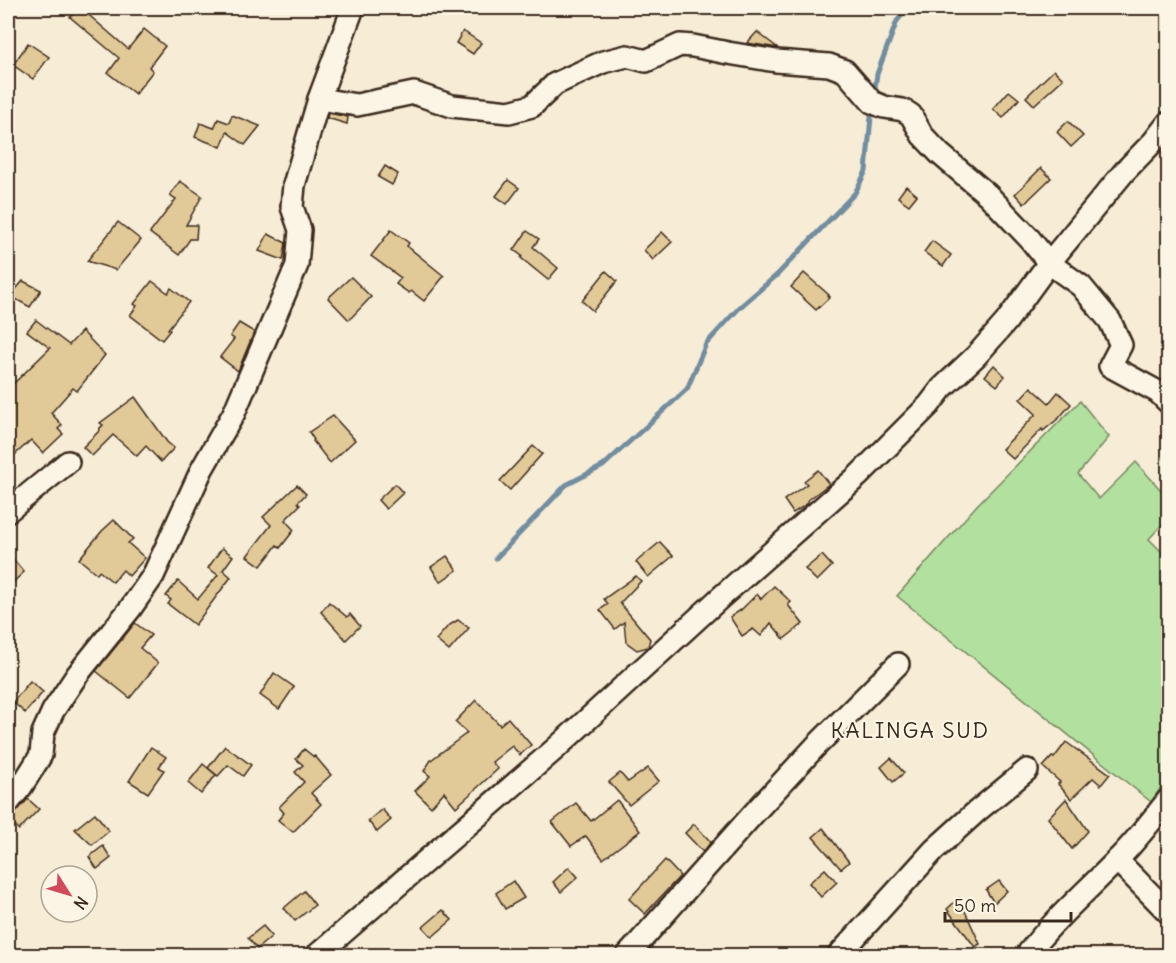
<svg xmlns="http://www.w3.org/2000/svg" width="1176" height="963" font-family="Delius,sans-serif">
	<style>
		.green { fill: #b2e09f; stroke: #76855e; stroke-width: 1.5 }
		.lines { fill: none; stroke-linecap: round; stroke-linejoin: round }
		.stream { stroke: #718d9f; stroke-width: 5 }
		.building { fill: #e1c998; stroke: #3b2a1e; stroke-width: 1.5 }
		.street-casing { stroke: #3b2a1e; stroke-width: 26 }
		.street { stroke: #fcf5e5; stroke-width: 21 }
		.labels { text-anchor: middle; stroke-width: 4.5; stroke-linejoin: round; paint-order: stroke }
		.quarter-label { font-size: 22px; letter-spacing: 1.5px; fill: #3b2a1e; stroke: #fcf5e5 }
	</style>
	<rect width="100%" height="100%" fill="#f7ecd6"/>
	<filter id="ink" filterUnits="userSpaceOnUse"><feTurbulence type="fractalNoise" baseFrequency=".0167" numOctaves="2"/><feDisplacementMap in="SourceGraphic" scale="12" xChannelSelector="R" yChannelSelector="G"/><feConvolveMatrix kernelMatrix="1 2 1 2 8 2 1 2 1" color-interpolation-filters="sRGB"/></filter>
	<g filter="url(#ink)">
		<!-- green -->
		<path class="green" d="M 1080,401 L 1109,437 L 1078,474 L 1099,499 L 1136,462 L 1168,498 L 1168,518 L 1149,539 L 1168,558 L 1168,777 L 1151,802 L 897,596 L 977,505 Z"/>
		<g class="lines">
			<!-- stream -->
			<g class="stream">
				<path d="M 874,94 L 877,74 L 897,21 L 908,8"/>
				<path d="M 496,558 L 566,485 L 603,466 L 687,389 L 706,344 L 740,307 L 777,275 L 855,193 L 866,171 L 872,106"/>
			</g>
		</g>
		<!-- building -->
		<g class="building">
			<path d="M 82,8 L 91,17 L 128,49 L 144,29 L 165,46 L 149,67 L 153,71 L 135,94 L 108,73 L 119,58 L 70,17 Z"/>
			<path d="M 463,31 L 481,43 L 473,54 L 456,43 Z"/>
			<path d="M 757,32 L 778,48 L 747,43 Z"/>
			<path d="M 28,43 L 49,57 L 33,79 L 13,65 Z"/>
			<path d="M 1054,70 L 1063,79 L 1034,105 L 1026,97 Z"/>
			<path d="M 1009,91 L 1019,99 L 1003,118 L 993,109 Z"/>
			<path d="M 328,113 L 348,117 L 347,124 L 327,118 Z"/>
			<path d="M 232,115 L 260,126 L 245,145 L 227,132 L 221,147 L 195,137 L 200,123 L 214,128 L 218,119 L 229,123 Z"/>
			<path d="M 1068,121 L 1083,136 L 1071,147 L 1057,132 Z"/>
			<path d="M 385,166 L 398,174 L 392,185 L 378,177 Z"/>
			<path d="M 1041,168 L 1051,178 L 1024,204 L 1015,194 Z"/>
			<path d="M 508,180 L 519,188 L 507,204 L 496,196 Z"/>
			<path d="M 180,181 L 202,196 L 186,225 L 197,225 L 196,239 L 190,239 L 179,255 L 150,233 L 176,199 L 170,195 Z"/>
			<path d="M 906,186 L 917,195 L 909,205 L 898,197 Z"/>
			<path d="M 118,222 L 141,240 L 116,270 L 87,261 Z"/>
			<path d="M 391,230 L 409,243 L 407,246 L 444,276 L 424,301 L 411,291 L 409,293 L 396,284 L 401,278 L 371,256 Z"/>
			<path d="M 527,231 L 539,239 L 533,247 L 558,268 L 548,280 L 521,258 L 522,256 L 514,250 Z"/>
			<path d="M 662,232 L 672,242 L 653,260 L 644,250 Z"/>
			<path d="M 268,234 L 286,243 L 283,260 L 259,251 Z"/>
			<path d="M 932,241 L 951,255 L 943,266 L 924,252 Z"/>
			<path d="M 606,271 L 617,281 L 593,311 L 582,301 Z"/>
			<path d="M 804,273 L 829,295 L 828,296 L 830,297 L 816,310 L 791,287 Z"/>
			<path d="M 351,277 L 371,297 L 349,320 L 328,298 Z"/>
			<path d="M 23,281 L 41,290 L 30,307 L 10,296 Z"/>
			<path d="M 152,281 L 168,293 L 171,288 L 189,302 L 168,329 L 170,330 L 162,340 L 130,315 L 137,306 L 134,304 Z"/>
			<path d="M 36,320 L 69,345 L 82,331 L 105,355 L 77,391 L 73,388 L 51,413 L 62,425 L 58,429 L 63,434 L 43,453 L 31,440 L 8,461 L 8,389 L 50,348 L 27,331 Z"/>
			<path d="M 239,323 L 254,332 L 238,371 L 220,357 L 234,339 L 230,336 Z"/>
			<path d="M 994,365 L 1005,376 L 997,386 L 985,376 Z"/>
			<path d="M 1031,387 L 1049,403 L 1058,392 L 1071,404 L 1059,418 L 1043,431 L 1042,429 L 1013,459 L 1002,449 L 1036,414 L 1020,399 Z"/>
			<path d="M 135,397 L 167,442 L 174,448 L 161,462 L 146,446 L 137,456 L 113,435 L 92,456 L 83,447 L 100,430 L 99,429 L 103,425 L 100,423 Z"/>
			<path d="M 333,416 L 355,440 L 330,463 L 313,441 L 314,440 L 309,432 Z"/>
			<path d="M 533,446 L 542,454 L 510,490 L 500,481 Z"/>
			<path d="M 818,470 L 829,484 L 808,500 L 808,503 L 793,513 L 784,500 L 807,484 L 804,481 Z"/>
			<path d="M 395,484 L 403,493 L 386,509 L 378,500 Z"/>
			<path d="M 297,485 L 306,494 L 298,502 L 300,505 L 285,520 L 294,530 L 280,548 L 277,545 L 261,566 L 247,556 L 271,525 L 263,517 Z"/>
			<path d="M 114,520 L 133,539 L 128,543 L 145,558 L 129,576 L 123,570 L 113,582 L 99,571 L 97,574 L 79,559 L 102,531 Z"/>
			<path d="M 660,542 L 673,556 L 648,577 L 636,562 Z"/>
			<path d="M 222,548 L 233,556 L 223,570 L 231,577 L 195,625 L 168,604 L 171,600 L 166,596 L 178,581 L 198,599 L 218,575 L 208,568 Z"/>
			<path d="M 8,553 L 24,572 L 8,587 Z"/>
			<path d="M 822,555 L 832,566 L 817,581 L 805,569 Z"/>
			<path d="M 447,556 L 457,570 L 440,582 L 431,567 Z"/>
			<path d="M 636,576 L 641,581 L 620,603 L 650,639 L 648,647 L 637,650 L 626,642 L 624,622 L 615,629 L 600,610 L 608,604 L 604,599 Z"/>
			<path d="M 774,586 L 791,602 L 788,605 L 803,624 L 784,639 L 771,623 L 761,636 L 753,629 L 742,636 L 730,617 L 741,610 L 757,594 L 761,599 Z"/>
			<path d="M 329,602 L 347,617 L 350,614 L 360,626 L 346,640 L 321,612 Z"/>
			<path d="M 458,620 L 469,628 L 449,651 L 436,640 L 448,626 Z"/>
			<path d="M 135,623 L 151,635 L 140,648 L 158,663 L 130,698 L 96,671 Z"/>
			<path d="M 274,673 L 294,687 L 279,709 L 260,695 Z"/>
			<path d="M 30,681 L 43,692 L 25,713 L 13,702 Z"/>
			<path d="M 476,700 L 500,725 L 508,718 L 531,745 L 520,755 L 512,746 L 492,762 L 498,769 L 456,807 L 444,792 L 431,807 L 415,791 L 430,776 L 424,771 L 431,760 L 467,733 L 455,722 Z"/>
			<path d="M 1066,742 L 1110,774 L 1101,785 L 1093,778 L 1071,799 L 1058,784 L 1060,782 L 1043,767 L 1052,757 L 1054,758 Z"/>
			<path d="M 225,746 L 251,765 L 243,776 L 228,765 L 218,776 L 208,768 Z"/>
			<path d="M 151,747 L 166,757 L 159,767 L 164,770 L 148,793 L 129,781 Z"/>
			<path d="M 304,749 L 314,757 L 315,756 L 331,775 L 311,793 L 321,804 L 293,832 L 278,820 L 284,813 L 279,807 L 304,782 L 295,772 L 303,765 L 296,759 Z"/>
			<path d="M 891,758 L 904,773 L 893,782 L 881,767 Z"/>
			<path d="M 203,764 L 216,775 L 201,794 L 188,783 Z"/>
			<path d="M 648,768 L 659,781 L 629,805 L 609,782 L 620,773 L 628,782 Z"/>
			<path d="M 28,799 L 39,809 L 19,830 L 8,819 L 8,816 L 13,815 L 17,811 Z"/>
			<path d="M 1066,799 L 1088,831 L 1072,849 L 1048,818 Z"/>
			<path d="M 617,800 L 640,831 L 603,859 L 586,836 L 571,846 L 552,822 L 576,803 L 591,821 Z"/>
			<path d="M 382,809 L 391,820 L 377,832 L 368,821 Z"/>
			<path d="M 95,813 L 109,831 L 92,845 L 75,829 Z"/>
			<path d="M 694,824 L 711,842 L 703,852 L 685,833 Z"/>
			<path d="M 823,828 L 849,862 L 841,869 L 813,837 Z"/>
			<path d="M 103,846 L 111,858 L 97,869 L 89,857 Z"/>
			<path d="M 665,860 L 680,876 L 645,914 L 629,899 Z"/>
			<path d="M 569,867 L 578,877 L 561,892 L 553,882 Z"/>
			<path d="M 825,869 L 837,882 L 821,897 L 809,883 Z"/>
			<path d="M 513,881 L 524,898 L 505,909 L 496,893 Z"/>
			<path d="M 999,881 L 1007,891 L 994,903 L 986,890 Z"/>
			<path d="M 304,891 L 315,905 L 295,921 L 284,908 Z"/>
			<path d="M 959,898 L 980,944 L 975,947 L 947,909 Z"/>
			<path d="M 443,910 L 452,920 L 432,937 L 423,927 Z"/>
			<path d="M 263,926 L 272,936 L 257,949 L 248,938 Z"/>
		</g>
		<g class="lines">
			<defs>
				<g id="street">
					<path d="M 319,99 L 357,105 L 414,93 L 452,106 L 509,112 L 532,106 L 555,84 L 603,62 L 627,56 L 646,61 L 680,45 L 693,46 L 728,53 L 776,61 L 829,65 L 845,71 L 872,102 L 884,107 L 903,110 L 911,115 L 922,135 L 940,154 L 988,195 L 1029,238 L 1049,263 L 1081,286 L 1110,321 L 1121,345 L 1110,366 L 1158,392 L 1168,402"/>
					<path d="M 8,511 L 68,462"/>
					<path d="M 8,803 L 21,787 L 41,755 L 43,733 L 53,711 L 77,675 L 130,609 L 153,576 L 202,469 L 234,413 L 297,265 L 300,230 L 292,207 L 294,185 L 319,99 L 353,8"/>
					<path d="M 1117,860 L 1168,912"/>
					<path d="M 316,956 L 554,750 L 721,597 L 858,476 L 929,405 L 942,388 L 976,356 L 1006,322 L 1049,263 L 1124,172 L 1154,141 L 1168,123"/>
					<path d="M 627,956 L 755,812 L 815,747 L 898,664"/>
					<path d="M 838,956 L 934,850 L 976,812 L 1027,770"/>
					<path d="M 1026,956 C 1053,920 1087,891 1118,859 C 1136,841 1152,820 1168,800"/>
				</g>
			</defs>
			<!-- street casing -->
			<use href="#street" class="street-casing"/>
			<!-- street -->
			<use href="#street" class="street"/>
		</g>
	</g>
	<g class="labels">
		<!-- quarter labels -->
		<g class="quarter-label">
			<text x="910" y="738">KALINGA SUD</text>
		</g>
	</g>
	<!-- margin -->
	<rect width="1176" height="963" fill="none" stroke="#fcf5e5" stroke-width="30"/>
	<rect x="15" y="15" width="1146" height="933" fill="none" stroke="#3b2a1e" stroke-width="2" filter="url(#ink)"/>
	<!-- north arrow -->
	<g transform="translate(69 894) rotate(127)"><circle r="28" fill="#fcf5e5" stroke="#afa495" stroke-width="1.5"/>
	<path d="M0-4.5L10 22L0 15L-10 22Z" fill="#d1495b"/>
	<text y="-9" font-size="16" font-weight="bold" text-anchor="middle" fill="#3b2a1e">N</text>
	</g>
	<!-- scale -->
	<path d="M945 912v9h126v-9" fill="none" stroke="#3b2a1e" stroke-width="3"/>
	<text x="954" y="912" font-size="18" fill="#3b2a1e" stroke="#fcf5e5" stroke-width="4.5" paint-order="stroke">50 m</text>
</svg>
